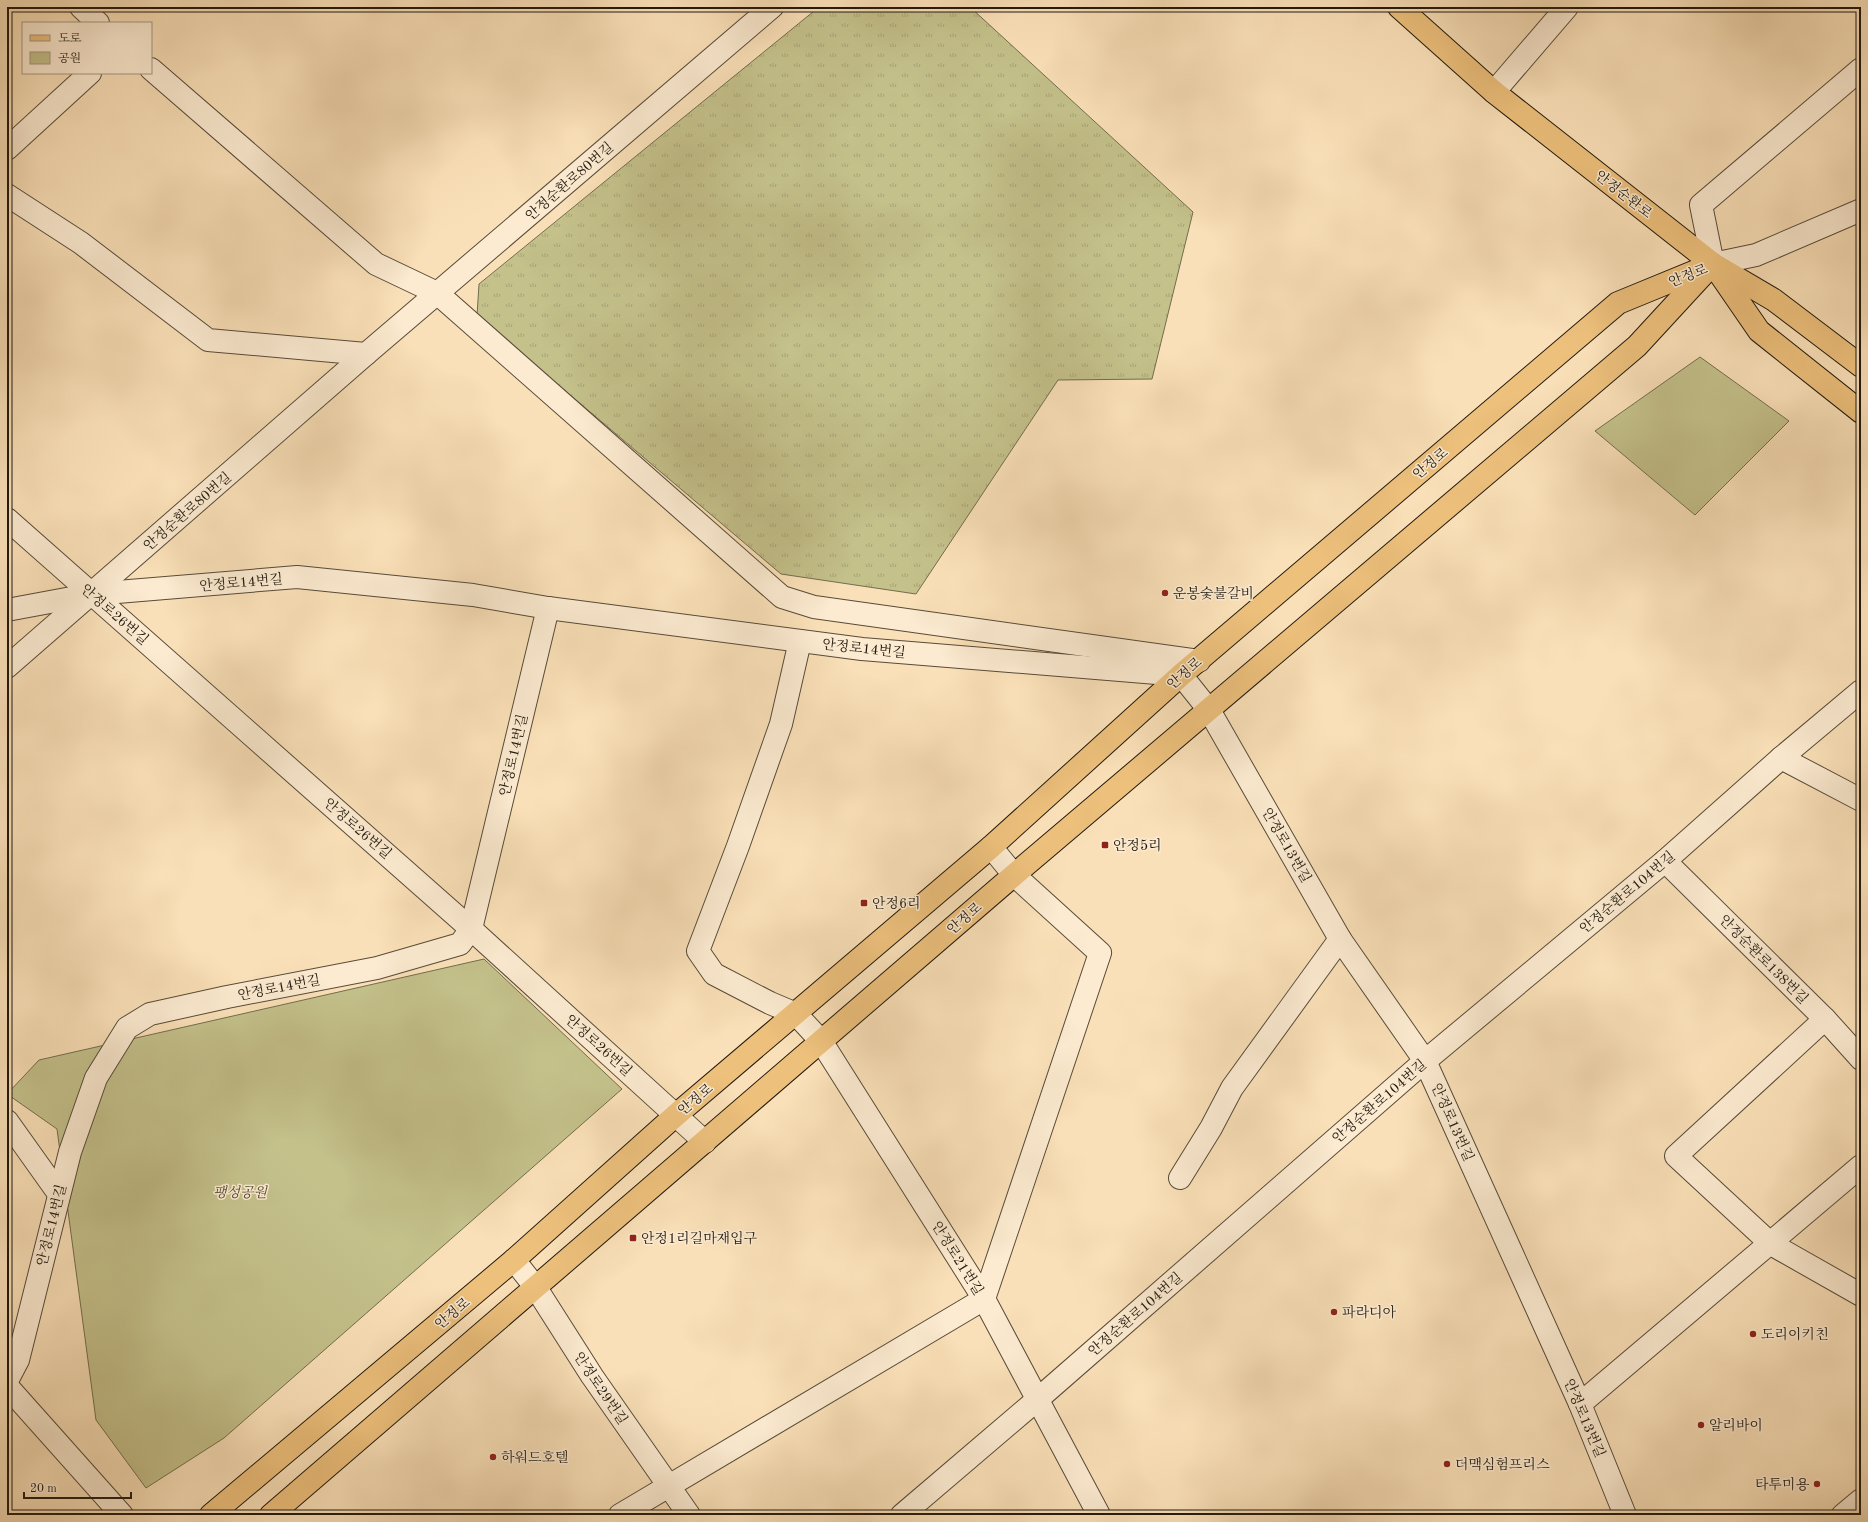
<svg xmlns="http://www.w3.org/2000/svg" width="1868" height="1522" font-family="'Old Standard TT','Noto Serif KR',serif">
	<style>
		.grass { fill: url(#grass-tufts); stroke: #726d4d }
		.park { fill: #c4c18b; stroke: #726d4d }
		.lines { fill: none; stroke-linecap: round; stroke-linejoin: round }
		.minor-casing { stroke: #574b39; stroke-width: 24 }
		.major-casing { stroke: #21190f; stroke-width: 24 }
		.minor { stroke: #fcebd1; stroke-width: 22 }
		.major { stroke: #edc07c; stroke-width: 22 }
		.poi-dot { fill: #8f2418; stroke: #fcebd1; stroke-width: 1.5 }
		.labels { text-anchor: middle; stroke-width: 3; stroke-linejoin: round; paint-order: stroke }
		.street-label { font-size: 14px; fill: #21190f; stroke: #fcebd1 }
		.poi-label { font-size: 14px; fill: #21190f; stroke: #fcebd1; text-anchor: start }
		.park-label { font-size: 14px; font-style: italic; fill: #524b34; stroke: #fcebd1 }
	</style>
	<defs>
		<pattern id="grass-tufts" width="24" height="20" patternUnits="userSpaceOnUse"><rect width="24" height="20" fill="#c4c18b"/><path d="M3 7l-1-3M5 7V3M7 7l1-3M15 17l-1-3M17 17v-4M19 17l1-3" fill="none" stroke="#a8a577"/></pattern>
	</defs>
	<rect width="100%" height="100%" fill="#fae0b8"/>
	<filter id="stains"><feTurbulence type="fractalNoise" baseFrequency=".005" numOctaves="4"/><feColorMatrix values="0 0 0 0 .2 0 0 0 0 .09 0 0 0 0 .02 0 0 0 .5 -.17"/></filter>
	<radialGradient id="worn" r=".72"><stop offset=".6" stop-color="#630" stop-opacity="0"/><stop offset="1" stop-color="#630" stop-opacity=".3"/></radialGradient>
	<!-- grass -->
	<path class="grass" d="M 819,7 L 970,7 L 1193,212 L 1152,379 L 1058,380 L 916,594 L 781,574 L 477,316 L 479,284 Z"/>
	<!-- park -->
	<g class="park">
		<path d="M 1700,357 L 1789,421 L 1695,515 L 1595,431 Z"/>
		<path d="M 484,959 L 622,1089 L 224,1438 L 146,1488 L 96,1420 L 57,1129 L 7,1094 L 39,1060 Z"/>
	</g>
	<g class="lines">
		<defs>
			<g id="minor">
				<path d="M 81,7 L 98,23"/>
				<path d="M 151,69 L 376,264 L 437,293 L 782,597 L 814,607 L 1199,661"/>
				<path d="M 1861,69 L 1701,205 L 1713,264 L 1756,255 L 1861,210"/>
				<path d="M 1494,92 L 1567,7"/>
				<path d="M 7,149 L 90,73"/>
				<path d="M 7,195 L 81,243 L 208,340 L 366,354"/>
				<path d="M 7,519 L 471,929 L 705,1142"/>
				<path d="M 7,610 L 93,594 L 297,577 L 473,595 L 548,608 L 862,649 L 1181,675 L 1209,710 L 1340,939 L 1425,1061 L 1580,1404 L 1625,1515"/>
				<path d="M 800,641 L 781,724 L 738,846 L 698,951 L 714,974 L 770,1003 L 796,1014 L 821,1041 L 984,1299 L 1099,1515"/>
				<path d="M 7,667 L 366,354 L 772,7"/>
				<path d="M 1781,758 L 1861,800"/>
				<path d="M 1665,861 L 1825,1019 L 1861,1059"/>
				<path d="M 1825,1019 L 1676,1156 L 1771,1244 L 1861,1295"/>
				<path d="M 7,1121 L 59,1194"/>
				<path d="M 1180,1178 L 1211,1128 L 1232,1088 L 1340,939"/>
				<path d="M 514,1260 L 536,1288 L 592,1376 L 689,1515"/>
				<path d="M 7,1381 L 18,1360 L 70,1152 L 96,1078 L 127,1028 L 150,1014 L 227,997 L 377,968 L 460,944 L 471,929 L 548,608"/>
				<path d="M 7,1386 L 122,1515"/>
				<path d="M 1580,1404 L 1861,1166"/>
				<path d="M 620,1515 L 984,1299 L 1100,953 L 1014,875 L 991,847"/>
				<path d="M 902,1515 L 1038,1399 L 1425,1061 L 1665,861 L 1781,758 L 1861,691"/>
				<path d="M 1843,1515 L 1861,1500"/>
			</g>
			<g id="major">
				<path d="M 1399,7 L 1494,92 L 1713,264 L 1774,300 L 1861,366"/>
				<path d="M 1717,270 L 1759,331 L 1861,412"/>
				<path d="M 211,1515 L 514,1260 L 676,1115 L 991,847 L 1181,675 L 1618,303 L 1713,264"/>
				<path d="M 271,1515 L 1014,875 L 1637,346 L 1708,269"/>
			</g>
		</defs>
		<!-- minor casing -->
		<use href="#minor" class="minor-casing"/>
		<!-- major casing -->
		<use href="#major" class="major-casing"/>
		<!-- minor -->
		<use href="#minor" class="minor"/>
		<!-- major -->
		<use href="#major" class="major"/>
	</g>
	<!-- markers -->
	<g class="poi-dot">
		<circle cx="1165" cy="593" r="4"/>
		<rect x="1101" y="841" width="8" height="8" rx="2"/>
		<rect x="860" y="899" width="8" height="8" rx="2"/>
		<rect x="629" y="1234" width="8" height="8" rx="2"/>
		<circle cx="1334" cy="1312" r="4"/>
		<circle cx="1753" cy="1334" r="4"/>
		<circle cx="1701" cy="1425" r="4"/>
		<circle cx="493" cy="1457" r="4"/>
		<circle cx="1447" cy="1464" r="4"/>
		<circle cx="1817" cy="1484" r="4"/>
	</g>
	<g class="labels">
		<!-- street labels -->
		<g class="street-label">
			<text transform="translate(569 181) rotate(-41)" y="5">안정순환로80번길</text>
			<text transform="translate(1624 194) rotate(38)" y="5">안정순환로</text>
			<text transform="translate(1688 275) rotate(-21)" y="5">안정로</text>
			<text transform="translate(1430 463) rotate(-40)" y="5">안정로</text>
			<text transform="translate(187 511) rotate(-41)" y="5">안정순환로80번길</text>
			<text transform="translate(241 582) rotate(-5)" y="5">안정로14번길</text>
			<text transform="translate(115 614) rotate(41)" y="5">안정로26번길</text>
			<text transform="translate(864 648) rotate(6)" y="5">안정로14번길</text>
			<text transform="translate(1184 673) rotate(-41)" y="5">안정로</text>
			<text transform="translate(513 755) rotate(-77)" y="5">안정로14번길</text>
			<text transform="translate(358 828) rotate(41)" y="5">안정로26번길</text>
			<text transform="translate(1287 845) rotate(60)" y="5">안정로13번길</text>
			<text transform="translate(1627 892) rotate(-40)" y="5">안정순환로104번길</text>
			<text transform="translate(964 918) rotate(-41)" y="5">안정로</text>
			<text transform="translate(1764 959) rotate(45)" y="5">안정순환로138번길</text>
			<text transform="translate(279 987) rotate(-11)" y="5">안정로14번길</text>
			<text transform="translate(599 1045) rotate(42)" y="5">안정로26번길</text>
			<text transform="translate(695 1099) rotate(-40)" y="5">안정로</text>
			<text transform="translate(1379 1101) rotate(-41)" y="5">안정순환로104번길</text>
			<text transform="translate(1453 1122) rotate(66)" y="5">안정로13번길</text>
			<text transform="translate(51 1225) rotate(-76)" y="5">안정로14번길</text>
			<text transform="translate(958 1258) rotate(58)" y="5">안정로21번길</text>
			<text transform="translate(452 1313) rotate(-40)" y="5">안정로</text>
			<text transform="translate(1135 1314) rotate(-41)" y="5">안정순환로104번길</text>
			<text transform="translate(601 1388) rotate(56)" y="5">안정로29번길</text>
			<text transform="translate(1585 1418) rotate(67)" y="5">안정로13번길</text>
		</g>
		<!-- poi labels -->
		<g class="poi-label">
			<text x="1173" y="598">운봉숯불갈비</text>
			<text x="1113" y="850">안정5리</text>
			<text x="872" y="908">안정6리</text>
			<text x="641" y="1243">안정1리길마재입구</text>
			<text x="1342" y="1317">파라디아</text>
			<text x="1761" y="1339">도리이키친</text>
			<text x="1709" y="1430">알리바이</text>
			<text x="501" y="1462">하워드호텔</text>
			<text x="1455" y="1469">더맥심험프리스</text>
			<text x="1809" y="1489" text-anchor="end">타투미용</text>
		</g>
		<!-- park labels -->
		<g class="park-label">
			<text x="240" y="1197">팽성공원</text>
		</g>
	</g>
	<!-- margin -->
	<rect width="1868" height="1522" fill="none" stroke="#fae0b8" stroke-width="24"/>
	<rect x="8" y="8" width="1852" height="1506" fill="none" stroke="#21190f" stroke-width="2"/>
	<rect x="12" y="12" width="1844" height="1498" fill="none" stroke="#21190f"/>
	<!-- legend -->
	<rect x="22" y="22" width="130" height="52" fill="#fcebd1" stroke="#a49783"/>
	<rect x="30" y="35" width="20" height="6" fill="#edc07c" stroke="#a49783"/>
	<text x="58" y="42" font-size="12" fill="#21190f">도로</text>
	<rect x="30" y="52" width="20" height="12" fill="#c4c18b" stroke="#a49783"/>
	<text x="58" y="62" font-size="12" fill="#21190f">공원</text>
	<!-- scale -->
	<path d="M24 1492v6h107v-6" fill="none" stroke="#21190f" stroke-width="2"/>
	<text x="30" y="1492" font-size="12" fill="#21190f" stroke="#fcebd1" stroke-width="3" paint-order="stroke">20 m</text>
	<rect width="100%" height="100%" filter="url(#stains)"/>
	<rect width="100%" height="100%" fill="url(#worn)"/>
</svg>
